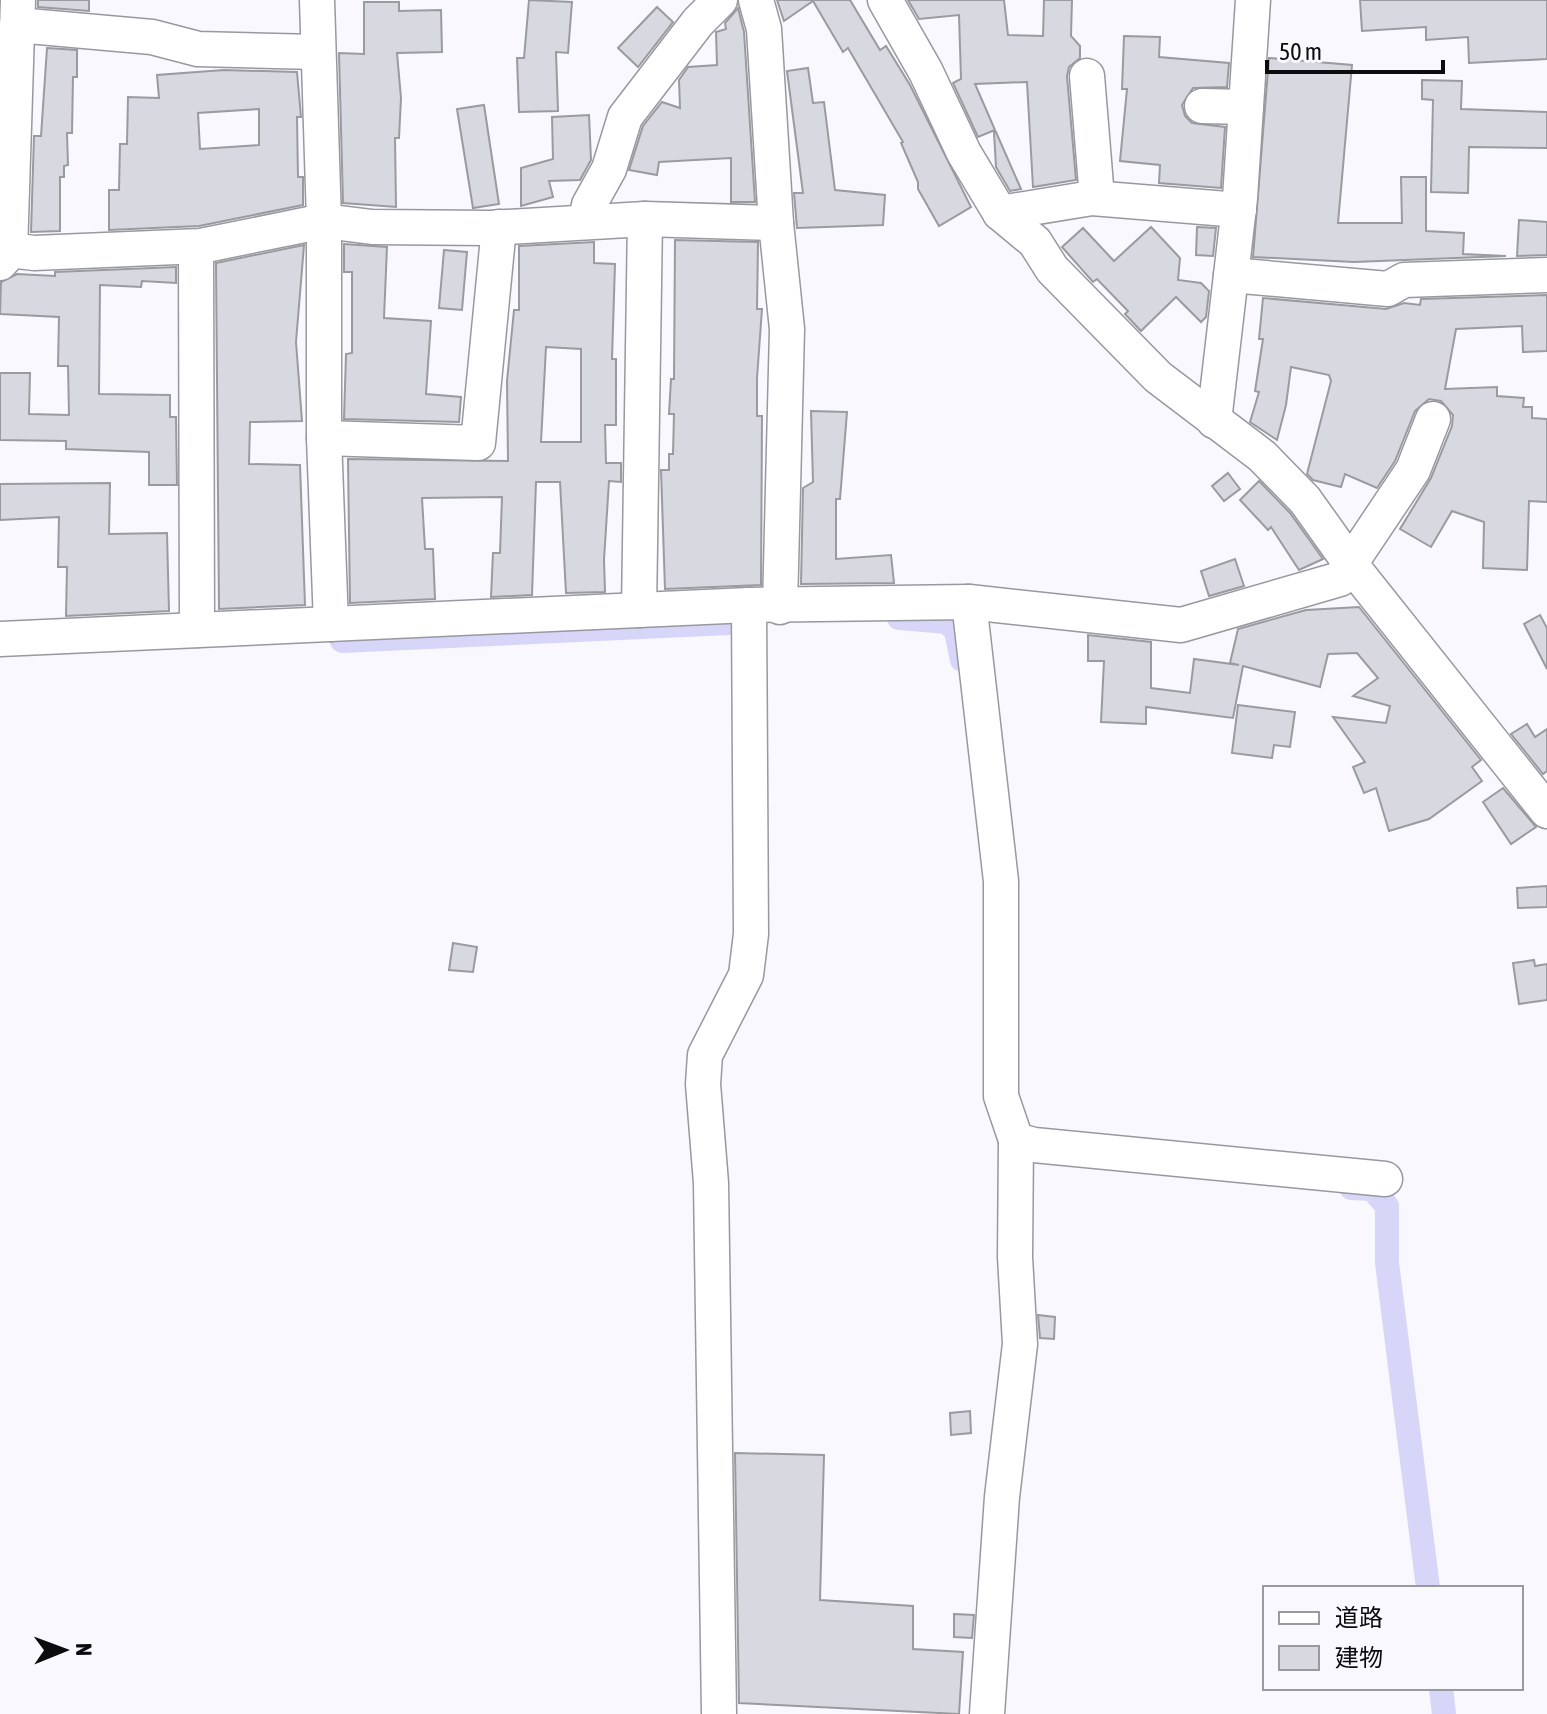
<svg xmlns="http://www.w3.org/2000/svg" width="1547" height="1714" font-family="'Asap Condensed','Noto Sans JP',sans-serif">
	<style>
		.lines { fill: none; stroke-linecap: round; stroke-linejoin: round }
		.canal { stroke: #d7d6f8; stroke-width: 24 }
		.building { fill: #d8d8e0; stroke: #9a9aa1; stroke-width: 2; fill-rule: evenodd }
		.minor-casing { stroke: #9898a0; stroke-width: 37 }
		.minor { stroke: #fff; stroke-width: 34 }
	</style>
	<rect width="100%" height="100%" fill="#f8f8fe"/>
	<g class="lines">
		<!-- canal -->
		<g class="canal">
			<path d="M 899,618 L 947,622 L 956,631 L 962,660"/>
			<path d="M 342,641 L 728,623"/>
			<path d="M 1351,1188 L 1372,1189 L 1387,1206 L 1387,1263 L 1428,1588"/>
			<path d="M 1441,1688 L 1444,1714"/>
		</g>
	</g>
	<!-- building -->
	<g class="building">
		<path d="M 38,0 L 89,0 L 89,11 L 38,7 Z"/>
		<path d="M 529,0 L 572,2 L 568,53 L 556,52 L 558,111 L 519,112 L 517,58 L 524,58 Z"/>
		<path d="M 777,0 L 850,0 L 880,50 L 886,46 L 910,85 L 971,207 L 939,226 L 918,189 L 918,182 L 901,143 L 903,142 L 848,48 L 843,52 L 813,1 L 784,21 Z"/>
		<path d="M 908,0 L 1004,0 L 1008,35 L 1043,36 L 1044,0 L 1072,0 L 1071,36 L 1080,46 L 1080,58 L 1069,67 L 1067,76 L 1076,180 L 1033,187 L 1027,82 L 975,84 L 995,130 L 978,137 L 953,83 L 961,79 L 959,15 L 919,19 Z"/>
		<path d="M 1360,0 L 1547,0 L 1547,59 L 1469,63 L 1468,37 L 1426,40 L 1426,27 L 1362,31 Z"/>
		<path d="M 364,2 L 399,2 L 399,11 L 441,10 L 442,52 L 397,53 L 401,98 L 399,138 L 395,138 L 396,207 L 343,203 L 339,53 L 364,54 Z"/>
		<path d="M 657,7 L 673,22 L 638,67 L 618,48 Z"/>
		<path d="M 738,8 L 744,32 L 755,202 L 731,202 L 731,158 L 659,162 L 657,175 L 629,170 L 643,126 L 662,102 L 680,108 L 679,80 L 688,67 L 717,65 L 716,32 L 726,29 L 725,23 Z"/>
		<path d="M 1124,36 L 1160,37 L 1159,57 L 1229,63 L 1227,87 L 1193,88 L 1182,105 L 1185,116 L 1192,123 L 1225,127 L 1221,188 L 1159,183 L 1160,165 L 1120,161 L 1127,89 L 1122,89 Z"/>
		<path d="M 47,48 L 77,50 L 77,77 L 73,77 L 72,133 L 67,133 L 68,165 L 64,166 L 64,177 L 60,177 L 60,231 L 31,232 L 34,136 L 41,136 Z"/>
		<path d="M 1269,58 L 1352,65 L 1338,223 L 1402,223 L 1401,177 L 1426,177 L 1426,231 L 1464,233 L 1463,254 L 1506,256 L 1354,262 L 1253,257 Z"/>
		<path d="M 808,68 L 813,103 L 824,102 L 835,190 L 885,195 L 883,225 L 797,228 L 794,193 L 803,193 L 787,71 Z"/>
		<path d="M 224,70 L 297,72 L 301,117 L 297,117 L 298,177 L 303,177 L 303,205 L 199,226 L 109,230 L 109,190 L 119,190 L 120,144 L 127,144 L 128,97 L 159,98 L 157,75 ZM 259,109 L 259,145 L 200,149 L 198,113 Z"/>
		<path d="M 1422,80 L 1462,81 L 1461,109 L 1547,112 L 1547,148 L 1469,147 L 1468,193 L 1431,192 L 1433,100 L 1422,99 Z"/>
		<path d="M 484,105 L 499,204 L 473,208 L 457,109 Z"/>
		<path d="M 589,115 L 591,160 L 580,180 L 549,181 L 553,197 L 521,206 L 521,168 L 553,159 L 552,117 Z"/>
		<path d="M 994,132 L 996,132 L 1021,189 L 1010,191 L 996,167 Z"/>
		<path d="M 1519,220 L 1547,222 L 1547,255 L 1517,256 Z"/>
		<path d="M 1151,227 L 1180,258 L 1178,280 L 1201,283 L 1209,291 L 1206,317 L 1201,322 L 1176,297 L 1141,331 L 1125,314 L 1128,311 L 1097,279 L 1093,282 L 1062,247 L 1083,228 L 1114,261 Z"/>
		<path d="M 1197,227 L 1216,228 L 1213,256 L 1196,255 Z"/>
		<path d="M 675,240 L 758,242 L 757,309 L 762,309 L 757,378 L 757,416 L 762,416 L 761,585 L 665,589 L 661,470 L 669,470 L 669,454 L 673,454 L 674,414 L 669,414 L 671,379 L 674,379 Z"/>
		<path d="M 594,242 L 594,263 L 615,264 L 612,359 L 616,359 L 616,425 L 605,425 L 606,463 L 621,463 L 621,482 L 609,481 L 604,560 L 605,592 L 566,593 L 560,482 L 536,482 L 532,595 L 491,597 L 493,553 L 500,553 L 502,497 L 422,498 L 425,549 L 433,549 L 435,599 L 350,603 L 348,459 L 508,461 L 507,381 L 514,310 L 519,310 L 519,246 ZM 546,347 L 581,349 L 581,442 L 541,442 Z"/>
		<path d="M 344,244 L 387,247 L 384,318 L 431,321 L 426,394 L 461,397 L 459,422 L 344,419 L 346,354 L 352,353 L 352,272 L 344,272 Z"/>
		<path d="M 304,245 L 296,342 L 302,421 L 250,422 L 249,464 L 300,465 L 305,605 L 219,609 L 216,263 Z"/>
		<path d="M 444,250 L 467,252 L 462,310 L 439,308 Z"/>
		<path d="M 176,267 L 176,283 L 142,281 L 141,287 L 100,285 L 99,394 L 170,395 L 170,417 L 176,417 L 177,485 L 149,485 L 149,452 L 66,449 L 66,441 L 0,440 L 0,373 L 30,373 L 29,414 L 69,415 L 68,366 L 58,366 L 59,317 L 0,314 L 1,282 L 17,274 L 55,276 L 55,272 Z"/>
		<path d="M 1547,295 L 1547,351 L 1523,352 L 1522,326 L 1456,329 L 1445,389 L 1497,387 L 1497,396 L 1524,398 L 1523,407 L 1532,407 L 1532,418 L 1547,419 L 1547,502 L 1529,501 L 1527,570 L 1483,568 L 1484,522 L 1452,511 L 1431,547 L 1400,529 L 1431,478 L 1452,426 L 1453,415 L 1441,401 L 1429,399 L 1415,411 L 1395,461 L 1377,488 L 1345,474 L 1341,487 L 1313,480 L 1307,474 L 1331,381 L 1329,375 L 1291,367 L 1286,405 L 1277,440 L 1250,422 L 1259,392 L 1255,391 L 1263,339 L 1259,339 L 1263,298 L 1386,309 L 1404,303 L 1420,305 L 1421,299 Z"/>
		<path d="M 811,411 L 847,412 L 840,499 L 836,499 L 836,559 L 891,555 L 894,583 L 801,584 L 803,488 L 813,482 Z"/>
		<path d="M 1228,473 L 1240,489 L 1224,501 L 1212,486 Z"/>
		<path d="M 1259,481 L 1290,513 L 1323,559 L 1299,570 L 1271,527 L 1268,530 L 1240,500 Z"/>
		<path d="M 110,483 L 109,534 L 167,533 L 169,611 L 66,616 L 67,567 L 58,567 L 59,517 L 0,520 L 0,484 Z"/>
		<path d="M 1235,559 L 1244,586 L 1209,596 L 1201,571 Z"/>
		<path d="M 1359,607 L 1481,760 L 1472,767 L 1482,781 L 1429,819 L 1389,831 L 1376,788 L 1364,793 L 1353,767 L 1365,762 L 1333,717 L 1386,723 L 1390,706 L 1353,696 L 1378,678 L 1357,653 L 1328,654 L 1320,687 L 1243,666 L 1233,718 L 1146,707 L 1146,724 L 1101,722 L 1104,661 L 1088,661 L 1088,635 L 1151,642 L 1151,688 L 1190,693 L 1194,659 L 1239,665 L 1230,663 L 1238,629 L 1306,610 Z"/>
		<path d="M 1540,615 L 1547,628 L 1547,669 L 1524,624 Z"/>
		<path d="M 1238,705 L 1295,712 L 1290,747 L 1274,745 L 1272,758 L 1232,753 Z"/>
		<path d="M 1527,724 L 1535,737 L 1547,729 L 1547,771 L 1543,774 L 1511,734 Z"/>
		<path d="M 1503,788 L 1536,827 L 1511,844 L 1483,802 Z"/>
		<path d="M 1547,886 L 1547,907 L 1518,908 L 1517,888 Z"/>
		<path d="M 453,943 L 477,947 L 473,972 L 449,970 Z"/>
		<path d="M 1534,960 L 1535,966 L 1547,964 L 1547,1000 L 1519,1004 L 1513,963 Z"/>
		<path d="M 1038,1315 L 1055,1317 L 1054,1339 L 1040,1338 Z"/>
		<path d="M 970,1411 L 971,1433 L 951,1435 L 950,1413 Z"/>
		<path d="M 735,1453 L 824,1455 L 820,1600 L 913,1606 L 913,1649 L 963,1652 L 959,1714 L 739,1703 Z"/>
		<path d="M 954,1614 L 974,1615 L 972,1638 L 954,1637 Z"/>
	</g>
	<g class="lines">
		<defs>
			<g id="minor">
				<path d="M 317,0 L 324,221 L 324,438 L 331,624"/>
				<path d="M 756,0 L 764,29 L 776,223 L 787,329 L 780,607"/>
				<path d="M 885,0 L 926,72 L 964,153 L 1000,213 L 1035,242 L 1052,269 L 1158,377 L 1262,456 L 1305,500 L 1352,566 L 1547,811"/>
				<path d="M 17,25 L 152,37 L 198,49 L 317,52"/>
				<path d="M 1087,76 L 1097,198"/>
				<path d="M 1202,106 L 1246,107"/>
				<path d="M 1000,213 L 1092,198 L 1239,210"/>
				<path d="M 586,220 L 589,205 L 609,169 L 625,117 L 698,22 L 720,0"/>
				<path d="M 196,247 L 197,630"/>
				<path d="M 0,249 L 34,253 L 201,246 L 324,221 L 372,227 L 490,228 L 645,219 L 776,223"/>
				<path d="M 0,263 L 10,252 L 18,0"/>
				<path d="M 1231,275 L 1388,289 L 1404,280 L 1547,275"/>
				<path d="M 1214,421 L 1240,198 L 1253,0"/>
				<path d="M 324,438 L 478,443 L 499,227"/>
				<path d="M 969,602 L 1001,881 L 1001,1096 L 1016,1140 L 1034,1145 L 1385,1179"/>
				<path d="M 639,610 L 645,219"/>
				<path d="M 0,639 L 749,605 L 969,602 L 1181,625 L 1340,579 L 1413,470 L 1433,419"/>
				<path d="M 719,1714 L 711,1183 L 703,1084 L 705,1055 L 746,975 L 751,934 L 749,605"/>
				<path d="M 987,1714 L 1002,1497 L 1020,1344 L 1015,1257 L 1016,1140"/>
			</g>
		</defs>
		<!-- minor casing -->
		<use href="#minor" class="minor-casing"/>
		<!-- minor -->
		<use href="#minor" class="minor"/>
	</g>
	<!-- legend -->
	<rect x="1263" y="1586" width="260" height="104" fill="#f8f8fe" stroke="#9a9a9e" stroke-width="2"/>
	<rect x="1279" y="1612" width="40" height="12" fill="#ffffff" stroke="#9a9a9e" stroke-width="2"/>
	<text x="1335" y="1626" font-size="24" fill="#0c0c0f">道路</text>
	<rect x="1279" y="1646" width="40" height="24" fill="#d8d8e0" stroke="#9a9a9e" stroke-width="2"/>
	<text x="1335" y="1666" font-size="24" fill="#0c0c0f">建物</text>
	<!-- north arrow -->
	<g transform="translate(64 1650) rotate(89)" stroke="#f8f8fe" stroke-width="6" paint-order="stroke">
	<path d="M0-6L14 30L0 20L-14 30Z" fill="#0c0c0f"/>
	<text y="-12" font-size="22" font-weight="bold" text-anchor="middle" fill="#0c0c0f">N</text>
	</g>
	<!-- scale -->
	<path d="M1267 60v12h176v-12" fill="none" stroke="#0c0c0f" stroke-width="4"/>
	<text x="1279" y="60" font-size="24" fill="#0c0c0f" stroke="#f8f8fe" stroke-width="6" paint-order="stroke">50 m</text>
</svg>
